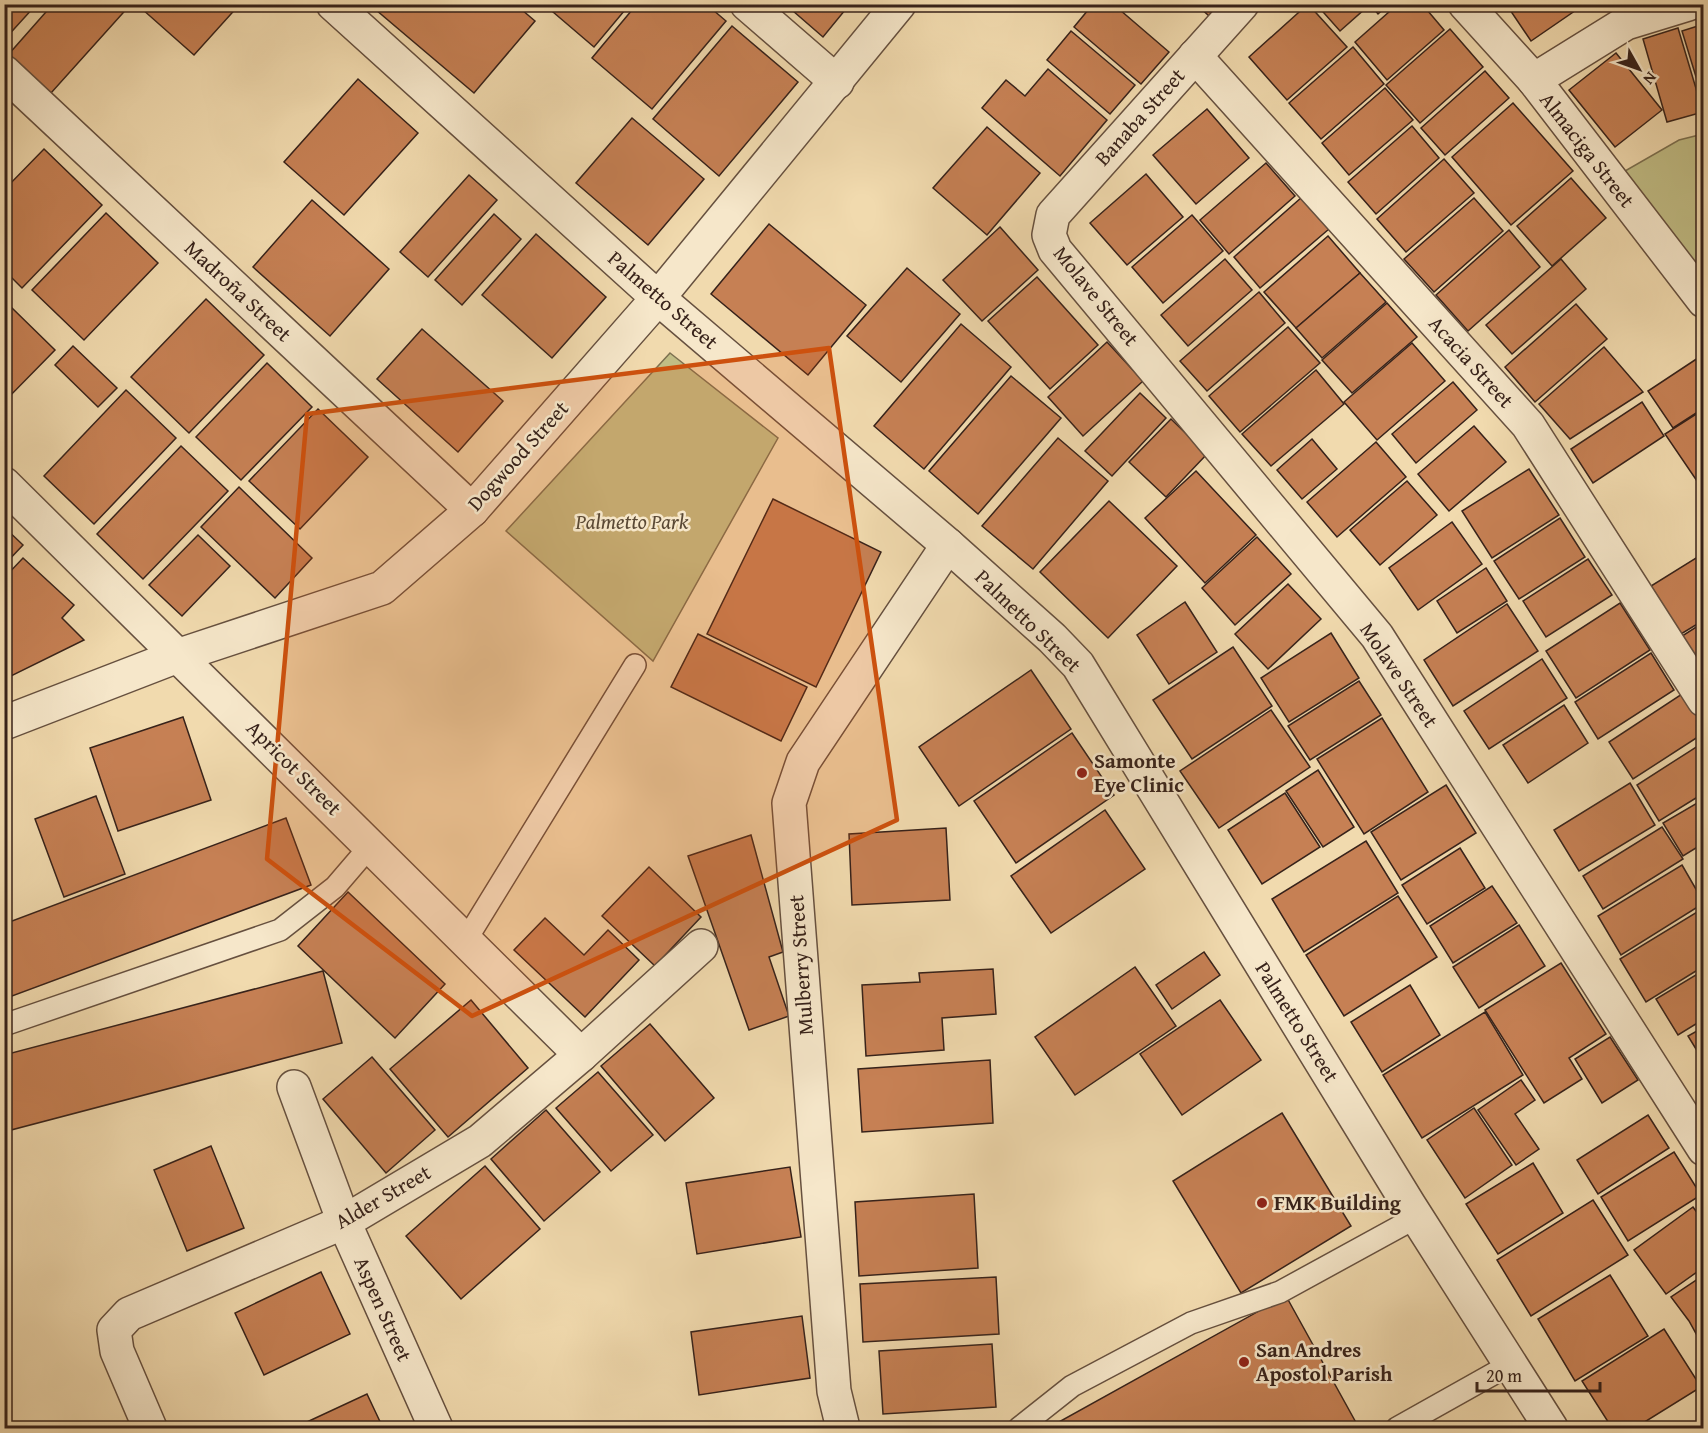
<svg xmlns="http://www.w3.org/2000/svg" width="1708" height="1433" font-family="'Gentium Book Plus',serif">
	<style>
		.green { fill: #c1bd85; stroke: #7c7050; stroke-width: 1.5 }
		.building { fill: #c68054; stroke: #37221a; stroke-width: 1.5 }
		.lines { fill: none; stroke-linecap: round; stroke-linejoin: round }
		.service-casing { stroke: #66503f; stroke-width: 24 }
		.minor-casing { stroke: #66503f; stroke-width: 36 }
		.tertiary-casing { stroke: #66503f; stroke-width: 36 }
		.service { stroke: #f6e7ca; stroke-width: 21 }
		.minor { stroke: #f6e7ca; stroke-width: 33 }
		.tertiary { stroke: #f6e7ca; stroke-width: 33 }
		.marked { fill: #cd510e; fill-opacity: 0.2; stroke: #cd510e; stroke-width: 4.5; stroke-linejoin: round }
		.poi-dot { fill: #8f2418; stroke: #f6e7ca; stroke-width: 2 }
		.labels { text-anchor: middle; stroke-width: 5; stroke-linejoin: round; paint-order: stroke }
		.street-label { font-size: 21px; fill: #37221a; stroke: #f6e7ca }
		.park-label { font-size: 21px; font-style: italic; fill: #5a4935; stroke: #f6e7ca }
		.poi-label { font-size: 21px; font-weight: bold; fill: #37221a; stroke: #f6e7ca; text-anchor: start }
	</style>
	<rect width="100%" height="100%" fill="#f1daae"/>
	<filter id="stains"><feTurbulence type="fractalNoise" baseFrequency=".00333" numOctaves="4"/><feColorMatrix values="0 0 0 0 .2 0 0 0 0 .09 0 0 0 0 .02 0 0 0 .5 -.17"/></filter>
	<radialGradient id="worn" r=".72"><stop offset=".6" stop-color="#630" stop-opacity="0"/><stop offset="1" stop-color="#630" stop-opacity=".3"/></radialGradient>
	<!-- green -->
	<g class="green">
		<path d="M 1703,134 L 1703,285 L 1618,175 L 1679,140 Z"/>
		<path d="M 670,353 L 778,438 L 653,661 L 506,531 Z"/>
	</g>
	<!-- building -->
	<g class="building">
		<path d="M 4,4 L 35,6 L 4,40 Z"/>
		<path d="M 53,4 L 131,4 L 51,93 L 8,55 Z"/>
		<path d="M 146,4 L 240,4 L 194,55 L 142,9 Z"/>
		<path d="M 369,4 L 515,4 L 535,21 L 474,93 Z"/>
		<path d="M 548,4 L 630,4 L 594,47 L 546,6 Z"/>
		<path d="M 637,4 L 706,4 L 726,21 L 652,109 L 592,58 Z"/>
		<path d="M 785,4 L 850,4 L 823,37 Z"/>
		<path d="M 1093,4 L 1113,4 L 1169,52 L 1141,84 L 1074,27 Z"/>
		<path d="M 1196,4 L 1220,4 L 1209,16 Z"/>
		<path d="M 1308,4 L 1347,47 L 1287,100 L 1249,57 Z"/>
		<path d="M 1316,4 L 1365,4 L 1367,7 L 1340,31 Z"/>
		<path d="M 1370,4 L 1389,4 L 1378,14 Z"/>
		<path d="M 1398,4 L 1422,4 L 1444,30 L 1387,80 L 1355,42 Z"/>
		<path d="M 1506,4 L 1577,4 L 1579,8 L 1531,41 Z"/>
		<path d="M 1704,24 L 1704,103 L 1682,31 Z"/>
		<path d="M 732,26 L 798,82 L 719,176 L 653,119 Z"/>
		<path d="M 1678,28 L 1703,112 L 1667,122 L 1643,39 Z"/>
		<path d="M 1450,29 L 1483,67 L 1420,123 L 1386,85 Z"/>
		<path d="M 1071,31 L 1135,85 L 1110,114 L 1047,60 Z"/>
		<path d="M 1353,47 L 1384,84 L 1321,139 L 1289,103 Z"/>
		<path d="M 1616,53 L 1662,110 L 1615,147 L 1569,90 Z"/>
		<path d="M 1048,69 L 1107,120 L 1060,176 L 982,108 L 1006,80 L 1025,96 Z"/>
		<path d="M 1485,71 L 1509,98 L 1445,155 L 1421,128 Z"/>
		<path d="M 358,79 L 418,133 L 344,215 L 284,162 Z"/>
		<path d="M 1385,88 L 1413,120 L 1349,175 L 1322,143 Z"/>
		<path d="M 1513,103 L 1573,171 L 1511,225 L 1452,157 Z"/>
		<path d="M 1207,109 L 1249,158 L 1196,204 L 1153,155 Z"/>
		<path d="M 632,118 L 704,179 L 648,245 L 576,183 Z"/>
		<path d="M 1412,126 L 1439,158 L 1376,214 L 1348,182 Z"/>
		<path d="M 987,127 L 1040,173 L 987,235 L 933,188 Z"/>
		<path d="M 44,149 L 102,205 L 22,288 L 4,270 L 4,190 Z"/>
		<path d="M 1444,159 L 1474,193 L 1406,252 L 1377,219 Z"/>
		<path d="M 1266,163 L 1295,196 L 1229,254 L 1200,220 Z"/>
		<path d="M 1146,174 L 1183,217 L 1127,265 L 1090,223 Z"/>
		<path d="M 469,175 L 497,200 L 428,277 L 400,252 Z"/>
		<path d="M 1571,178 L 1606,218 L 1552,266 L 1517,226 Z"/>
		<path d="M 1302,197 L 1329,229 L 1260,288 L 1234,257 Z"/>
		<path d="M 1474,198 L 1503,231 L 1434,292 L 1404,259 Z"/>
		<path d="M 312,200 L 389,269 L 330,336 L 253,267 Z"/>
		<path d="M 106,213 L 158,263 L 84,340 L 32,290 Z"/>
		<path d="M 494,214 L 521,239 L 462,305 L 435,280 Z"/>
		<path d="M 1192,215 L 1223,251 L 1163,303 L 1132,267 Z"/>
		<path d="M 769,224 L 866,305 L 808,375 L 711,294 Z"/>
		<path d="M 1000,227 L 1038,270 L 982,321 L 943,280 Z"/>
		<path d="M 1509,230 L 1540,267 L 1468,331 L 1436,295 Z"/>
		<path d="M 536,234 L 606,297 L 552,358 L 482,295 Z"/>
		<path d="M 1328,236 L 1360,273 L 1296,328 L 1264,292 Z"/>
		<path d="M 1225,259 L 1252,290 L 1188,346 L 1161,315 Z"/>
		<path d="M 1561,259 L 1586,289 L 1512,354 L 1486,325 Z"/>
		<path d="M 907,268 L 960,314 L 901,382 L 847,336 Z"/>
		<path d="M 1360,273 L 1386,302 L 1322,358 L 1296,328 Z"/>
		<path d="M 1037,277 L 1098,345 L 1050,389 L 988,321 Z"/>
		<path d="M 1259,292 L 1285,323 L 1207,391 L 1180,361 Z"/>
		<path d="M 206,299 L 264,355 L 189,433 L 131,377 Z"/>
		<path d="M 1387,303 L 1417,337 L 1352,393 L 1322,360 Z"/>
		<path d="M 1576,304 L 1607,339 L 1535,402 L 1505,367 Z"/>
		<path d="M 11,307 L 55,350 L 4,402 L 4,313 Z"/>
		<path d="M 961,324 L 1011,367 L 924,469 L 874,426 Z"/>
		<path d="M 1288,327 L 1320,363 L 1240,432 L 1209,396 Z"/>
		<path d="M 422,329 L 503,401 L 458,452 L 377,379 Z"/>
		<path d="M 1107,342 L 1143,381 L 1083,436 L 1048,397 Z"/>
		<path d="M 1412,343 L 1445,381 L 1377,440 L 1344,402 Z"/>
		<path d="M 73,346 L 117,388 L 98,407 L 55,365 Z"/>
		<path d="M 1604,347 L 1643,392 L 1570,439 L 1539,404 Z"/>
		<path d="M 1704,354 L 1704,408 L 1673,428 L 1648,391 Z"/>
		<path d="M 267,363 L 312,407 L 241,480 L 196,437 Z"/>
		<path d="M 1316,370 L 1344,404 L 1271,466 L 1242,434 Z"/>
		<path d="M 1011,376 L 1061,418 L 978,514 L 929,471 Z"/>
		<path d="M 1453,382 L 1477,410 L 1416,463 L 1392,434 Z"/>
		<path d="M 126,390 L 176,438 L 94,524 L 44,476 Z"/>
		<path d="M 1140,393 L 1166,418 L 1112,476 L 1085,451 Z"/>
		<path d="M 1642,402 L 1664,436 L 1593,483 L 1571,449 Z"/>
		<path d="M 318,409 L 368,457 L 300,529 L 249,481 Z"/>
		<path d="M 1704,409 L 1704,477 L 1697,481 L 1665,434 Z"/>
		<path d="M 1171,419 L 1207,454 L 1166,497 L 1129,462 Z"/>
		<path d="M 1474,426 L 1506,462 L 1449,511 L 1418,474 Z"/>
		<path d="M 1058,438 L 1108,481 L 1033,569 L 982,526 Z"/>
		<path d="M 1312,439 L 1337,469 L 1302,499 L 1277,470 Z"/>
		<path d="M 1376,442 L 1406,477 L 1337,537 L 1307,502 Z"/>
		<path d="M 181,446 L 228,491 L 143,579 L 97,534 Z"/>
		<path d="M 1529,469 L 1559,515 L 1492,558 L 1462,511 Z"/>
		<path d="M 1196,471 L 1256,535 L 1205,583 L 1145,518 Z"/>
		<path d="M 1407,481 L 1437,515 L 1380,565 L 1350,530 Z"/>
		<path d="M 239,487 L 312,558 L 275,598 L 201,527 Z"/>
		<path d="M 773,499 L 881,552 L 816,687 L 707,634 Z"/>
		<path d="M 1109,501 L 1177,566 L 1108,638 L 1040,572 Z"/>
		<path d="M 1560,518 L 1585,557 L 1519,599 L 1494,561 Z"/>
		<path d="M 1452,522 L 1482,564 L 1418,610 L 1389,568 Z"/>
		<path d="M 4,527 L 23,545 L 4,565 Z"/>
		<path d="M 198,535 L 230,566 L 182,616 L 149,585 Z"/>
		<path d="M 1257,537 L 1291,574 L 1235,625 L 1202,588 Z"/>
		<path d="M 1704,553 L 1704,620 L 1681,634 L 1651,586 Z"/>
		<path d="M 23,558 L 74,605 L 62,618 L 84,640 L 7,678 L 4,676 L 4,578 Z"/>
		<path d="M 1588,559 L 1612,595 L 1546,637 L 1523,601 Z"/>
		<path d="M 1486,568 L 1507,601 L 1457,633 L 1437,601 Z"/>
		<path d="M 1288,584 L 1321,619 L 1268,669 L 1235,634 Z"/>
		<path d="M 1185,602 L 1217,652 L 1169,684 L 1137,635 Z"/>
		<path d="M 1620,603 L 1650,650 L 1576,698 L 1546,651 Z"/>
		<path d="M 1507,604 L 1538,651 L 1453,706 L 1424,660 Z"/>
		<path d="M 1704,622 L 1704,675 L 1679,638 Z"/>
		<path d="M 1331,633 L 1359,678 L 1289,722 L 1261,678 Z"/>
		<path d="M 698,634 L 807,687 L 781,741 L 671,687 Z"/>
		<path d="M 1233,647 L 1272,706 L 1192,759 L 1153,700 Z"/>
		<path d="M 1651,653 L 1674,690 L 1598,739 L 1575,702 Z"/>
		<path d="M 1542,659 L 1567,698 L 1489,749 L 1464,711 Z"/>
		<path d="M 1031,670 L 1071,729 L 959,806 L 919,747 Z"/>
		<path d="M 1359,681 L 1381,715 L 1310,760 L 1288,726 Z"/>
		<path d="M 1685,692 L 1704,721 L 1704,733 L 1633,779 L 1609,742 Z"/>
		<path d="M 1564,705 L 1588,743 L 1528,783 L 1503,745 Z"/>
		<path d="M 1271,710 L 1310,767 L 1219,828 L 1180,771 Z"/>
		<path d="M 183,717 L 211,800 L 118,831 L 90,748 Z"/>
		<path d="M 1382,718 L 1428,792 L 1364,834 L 1317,759 Z"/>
		<path d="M 1072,733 L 1114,795 L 1016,863 L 974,801 Z"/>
		<path d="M 1704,742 L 1704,793 L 1659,821 L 1637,785 Z"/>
		<path d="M 1318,770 L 1354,827 L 1323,847 L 1286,791 Z"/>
		<path d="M 1630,783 L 1655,825 L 1579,871 L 1554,830 Z"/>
		<path d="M 1446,785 L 1476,833 L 1401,880 L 1371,832 Z"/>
		<path d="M 1285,793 L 1320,847 L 1262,884 L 1228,830 Z"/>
		<path d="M 96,796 L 125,874 L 64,897 L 35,819 Z"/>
		<path d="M 1704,799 L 1704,843 L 1683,856 L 1663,823 Z"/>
		<path d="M 1105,810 L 1145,869 L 1051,933 L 1011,876 Z"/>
		<path d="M 286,818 L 311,885 L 4,999 L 4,924 Z"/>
		<path d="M 1662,827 L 1683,859 L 1603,909 L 1583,876 Z"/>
		<path d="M 946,828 L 950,900 L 852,905 L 849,834 Z"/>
		<path d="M 751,835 L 783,952 L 769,957 L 789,1016 L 749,1030 L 688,856 Z"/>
		<path d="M 1366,841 L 1398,893 L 1304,952 L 1272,899 Z"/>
		<path d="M 1460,848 L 1485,888 L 1427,924 L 1402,885 Z"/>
		<path d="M 1682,865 L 1704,903 L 1621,955 L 1598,916 Z"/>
		<path d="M 649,867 L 701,917 L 655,966 L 602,916 Z"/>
		<path d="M 1492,886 L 1517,923 L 1453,963 L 1430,926 Z"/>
		<path d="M 348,892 L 445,984 L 395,1038 L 298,946 Z"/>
		<path d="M 1398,896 L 1437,957 L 1344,1016 L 1306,955 Z"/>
		<path d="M 1702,909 L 1704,966 L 1646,1002 L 1620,959 Z"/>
		<path d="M 545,918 L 584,955 L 608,930 L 639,960 L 585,1017 L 514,950 Z"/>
		<path d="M 1519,925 L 1545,966 L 1479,1008 L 1453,967 Z"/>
		<path d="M 1204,952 L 1220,975 L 1172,1009 L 1156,985 Z"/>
		<path d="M 1561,963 L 1606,1034 L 1569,1058 L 1582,1079 L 1544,1103 L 1485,1010 Z"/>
		<path d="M 1135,967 L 1176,1026 L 1075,1095 L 1035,1037 Z"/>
		<path d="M 993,969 L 996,1014 L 942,1018 L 944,1050 L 866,1056 L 862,985 L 920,982 L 919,973 Z"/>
		<path d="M 1704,970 L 1704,1019 L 1678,1035 L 1656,999 Z"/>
		<path d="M 323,971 L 342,1043 L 11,1130 L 4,1106 L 4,1055 Z"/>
		<path d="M 1410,985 L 1440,1035 L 1382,1072 L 1351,1022 Z"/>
		<path d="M 471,1000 L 528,1068 L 448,1137 L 390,1069 Z"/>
		<path d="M 1220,1000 L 1261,1060 L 1182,1115 L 1140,1054 Z"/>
		<path d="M 1485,1012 L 1523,1075 L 1422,1138 L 1383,1075 Z"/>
		<path d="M 650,1024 L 714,1098 L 665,1141 L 601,1066 Z"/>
		<path d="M 1704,1027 L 1704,1062 L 1688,1036 Z"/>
		<path d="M 1610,1037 L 1638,1080 L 1602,1103 L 1575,1059 Z"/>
		<path d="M 372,1057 L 435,1130 L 386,1173 L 323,1099 Z"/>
		<path d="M 990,1060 L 993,1123 L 862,1132 L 858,1069 Z"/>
		<path d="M 598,1072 L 653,1135 L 611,1171 L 556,1108 Z"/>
		<path d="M 1521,1080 L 1535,1100 L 1515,1114 L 1539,1149 L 1516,1165 L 1478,1110 Z"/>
		<path d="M 1474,1108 L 1512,1165 L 1465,1198 L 1427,1140 Z"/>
		<path d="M 546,1110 L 600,1172 L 544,1221 L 491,1159 Z"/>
		<path d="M 1282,1113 L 1351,1226 L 1241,1293 L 1173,1181 Z"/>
		<path d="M 1648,1115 L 1669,1148 L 1598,1194 L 1577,1160 Z"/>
		<path d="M 211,1146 L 244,1228 L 187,1251 L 154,1170 Z"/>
		<path d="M 1674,1152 L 1701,1195 L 1628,1241 L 1601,1197 Z"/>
		<path d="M 1533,1163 L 1563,1213 L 1498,1254 L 1466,1204 Z"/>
		<path d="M 485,1166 L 540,1229 L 461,1299 L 406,1236 Z"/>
		<path d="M 790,1167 L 801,1237 L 697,1254 L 686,1183 Z"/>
		<path d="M 974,1194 L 978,1268 L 859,1276 L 855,1202 Z"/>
		<path d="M 1593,1200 L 1628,1255 L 1531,1316 L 1497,1260 Z"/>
		<path d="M 1693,1207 L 1698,1214 L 1704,1210 L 1704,1267 L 1666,1294 L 1634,1250 Z"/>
		<path d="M 321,1272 L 350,1334 L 264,1375 L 235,1313 Z"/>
		<path d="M 1610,1275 L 1648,1336 L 1575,1381 L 1538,1319 Z"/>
		<path d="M 1704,1275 L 1704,1348 L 1689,1321 L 1671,1297 Z"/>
		<path d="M 996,1277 L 999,1334 L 863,1342 L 860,1284 Z"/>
		<path d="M 1286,1296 L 1359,1428 L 1048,1428 Z"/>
		<path d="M 802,1316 L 810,1378 L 699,1395 L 691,1332 Z"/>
		<path d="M 1664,1329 L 1701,1387 L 1635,1428 L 1612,1428 L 1582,1381 Z"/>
		<path d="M 992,1344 L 996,1407 L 883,1414 L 879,1351 Z"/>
		<path d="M 367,1394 L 383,1428 L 294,1428 Z"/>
	</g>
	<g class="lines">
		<defs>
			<g id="service">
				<path d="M 466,940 L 635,665"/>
				<path d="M 4,1025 L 280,930 L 335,887 L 371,845"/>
				<path d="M 1019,1428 L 1072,1386 L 1191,1323 L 1280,1292 L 1417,1217"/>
				<path d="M 1397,1428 L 1511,1364"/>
			</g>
			<g id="minor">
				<path d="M 333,4 L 658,298 L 899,4"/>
				<path d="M 747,4 L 837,82"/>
				<path d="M 1242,4 L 1053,215 L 1049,235 L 1055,250 L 1377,636 L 1704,1149"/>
				<path d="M 1465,4 L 1534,80 L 1704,301"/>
				<path d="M 1195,56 L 1528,425 L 1704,700"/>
				<path d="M 4,72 L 472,510"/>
				<path d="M 1534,80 L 1626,23 L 1688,4"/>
				<path d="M 4,484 L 581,1055"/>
				<path d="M 294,1087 L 344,1222 L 436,1428"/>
				<path d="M 150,1428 L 117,1351 L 114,1330 L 129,1314 L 344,1222 L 480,1141 L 581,1055 L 701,946"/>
				<path d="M 843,1428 L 834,1391 L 789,803 L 803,762 L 948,545"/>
			</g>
			<path id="tertiary" d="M 4,723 L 180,655 L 382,588 L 472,510 L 658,298 L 948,545 L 1052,638 L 1078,665 L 1409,1205 L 1551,1428"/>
		</defs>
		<!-- service casing -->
		<use href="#service" class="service-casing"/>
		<!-- minor casing -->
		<use href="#minor" class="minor-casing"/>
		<!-- tertiary casing -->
		<use href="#tertiary" class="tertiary-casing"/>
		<!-- service -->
		<use href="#service" class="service"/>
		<!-- minor -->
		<use href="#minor" class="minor"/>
		<!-- tertiary -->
		<use href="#tertiary" class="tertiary"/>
	</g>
	<!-- marked area -->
	<path class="marked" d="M 829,348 L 897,820 L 472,1016 L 267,859 L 307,414 Z"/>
	<!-- markers -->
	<g class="poi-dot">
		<circle cx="1082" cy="773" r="6"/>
		<circle cx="1262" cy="1203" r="6"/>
		<circle cx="1244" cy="1362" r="6"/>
	</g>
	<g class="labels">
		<!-- street labels -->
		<g class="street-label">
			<text transform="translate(1140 117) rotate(-48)" y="7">Banaba Street</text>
			<text transform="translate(1587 150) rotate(52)" y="7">Almaciga Street</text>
			<text transform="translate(238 291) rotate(43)" y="7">Madroña Street</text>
			<text transform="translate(1096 296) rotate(51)" y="7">Molave Street</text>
			<text transform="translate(663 300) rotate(41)" y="7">Palmetto Street</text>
			<text transform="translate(1471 362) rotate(48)" y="7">Acacia Street</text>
			<text transform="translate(518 456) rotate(-48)" y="7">Dogwood Street</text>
			<text transform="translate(1028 621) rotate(44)" y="7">Palmetto Street</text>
			<text transform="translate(1399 675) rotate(56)" y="7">Molave Street</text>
			<text transform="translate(294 768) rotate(45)" y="7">Apricot Street</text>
			<text transform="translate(801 965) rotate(-94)" y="7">Mulberry Street</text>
			<text transform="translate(1297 1022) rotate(58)" y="7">Palmetto Street</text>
			<text transform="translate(383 1197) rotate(-30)" y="7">Alder Street</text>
			<text transform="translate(383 1309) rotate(66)" y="7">Aspen Street</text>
		</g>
		<!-- park labels -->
		<g class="park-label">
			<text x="632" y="529">Palmetto Park</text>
		</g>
		<!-- poi labels -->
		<g class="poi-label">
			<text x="1094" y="768">Samonte<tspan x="1094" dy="24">Eye Clinic</tspan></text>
			<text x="1274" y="1210">FMK Building</text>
			<text x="1256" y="1357">San Andres<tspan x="1256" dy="24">Apostol Parish</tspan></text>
		</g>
	</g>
	<!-- margin -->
	<rect width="1708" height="1433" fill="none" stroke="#f1daae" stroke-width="24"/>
	<rect x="6" y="6" width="1696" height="1421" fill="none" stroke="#37221a" stroke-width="3"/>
	<rect x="12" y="12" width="1684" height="1409" fill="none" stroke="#37221a" stroke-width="1.5"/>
	<!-- north arrow -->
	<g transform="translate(1639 69) rotate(130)" stroke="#f6e7ca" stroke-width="4.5" paint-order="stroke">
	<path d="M0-4.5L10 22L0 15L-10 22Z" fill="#37221a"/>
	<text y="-9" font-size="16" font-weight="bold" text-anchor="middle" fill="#37221a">N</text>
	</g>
	<!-- scale -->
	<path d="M1477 1382v9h123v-9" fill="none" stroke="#37221a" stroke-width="3"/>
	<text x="1486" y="1382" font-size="18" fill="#37221a" stroke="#f6e7ca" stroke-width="4.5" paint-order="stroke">20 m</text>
	<rect width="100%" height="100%" filter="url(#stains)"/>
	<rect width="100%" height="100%" fill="url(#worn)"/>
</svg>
